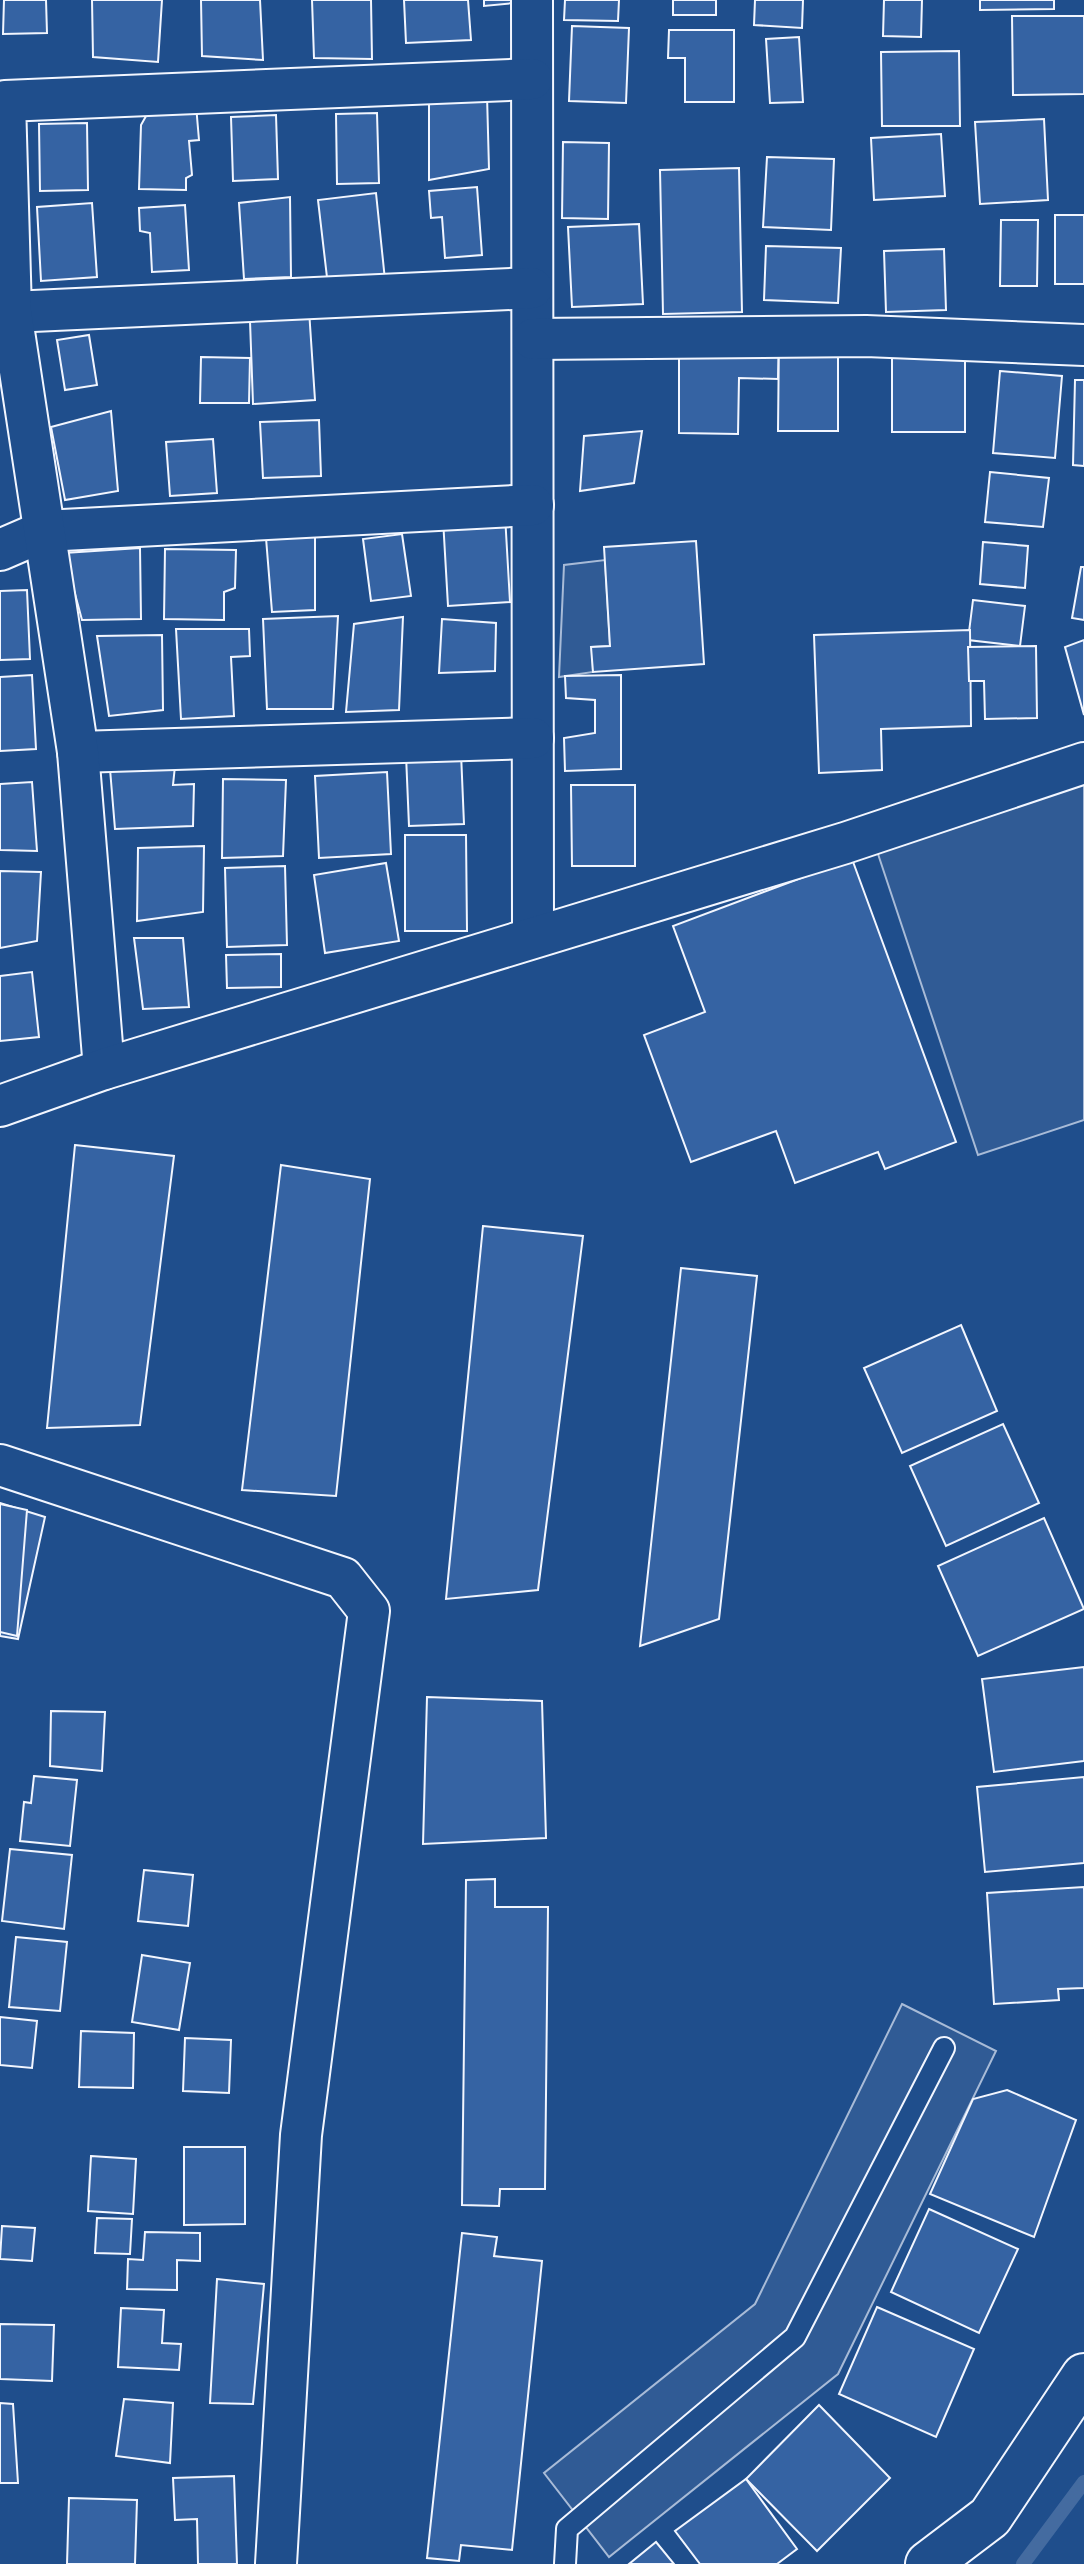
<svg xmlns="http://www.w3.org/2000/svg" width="1084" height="2564" font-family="'Space Grotesk',sans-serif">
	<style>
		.built { fill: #305b95; stroke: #a8bbd7; stroke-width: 2 }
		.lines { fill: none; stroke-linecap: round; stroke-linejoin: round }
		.stream { stroke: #446ba0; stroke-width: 14 }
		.building { fill: #3563a3; stroke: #f2f6ff; stroke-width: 2 }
		.service-casing { stroke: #f2f6ff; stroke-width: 24 }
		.minor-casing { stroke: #f2f6ff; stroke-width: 44 }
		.tertiary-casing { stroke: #f2f6ff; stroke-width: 48 }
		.service { stroke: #1f4e8c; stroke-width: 20 }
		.minor { stroke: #1f4e8c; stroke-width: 40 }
		.tertiary { stroke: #1f4e8c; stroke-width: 44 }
	</style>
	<rect width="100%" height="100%" fill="#1f4e8c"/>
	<!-- built -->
	<g class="built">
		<path d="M 605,560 L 610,646 L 592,647 L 593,672 L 559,677 L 564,565 Z"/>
		<path d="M 1084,782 L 1084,1120 L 978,1155 L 877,851 Z"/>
		<path d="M 902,2004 L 996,2051 L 838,2374 L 609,2557 L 544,2473 L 755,2304 Z"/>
	</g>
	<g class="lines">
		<!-- stream -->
		<path class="stream" d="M 1023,2564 L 1084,2482"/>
	</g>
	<!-- building -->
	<g class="building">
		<path d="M 4,0 L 46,0 L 47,33 L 3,34 Z"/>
		<path d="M 92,0 L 162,0 L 158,62 L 93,57 Z"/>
		<path d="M 201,0 L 260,0 L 263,60 L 202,56 Z"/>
		<path d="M 312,0 L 371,0 L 372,59 L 314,58 Z"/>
		<path d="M 404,0 L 468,0 L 471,40 L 406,43 Z"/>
		<path d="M 484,0 L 514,0 L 514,3 L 484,6 Z"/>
		<path d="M 565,0 L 619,0 L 618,21 L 564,20 Z"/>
		<rect x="673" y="0" width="43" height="15"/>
		<path d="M 755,0 L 803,0 L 802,28 L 754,25 Z"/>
		<path d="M 884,0 L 922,0 L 921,37 L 883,36 Z"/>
		<path d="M 980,0 L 1054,0 L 1054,9 L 980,10 Z"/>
		<path d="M 1012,16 L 1084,16 L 1084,94 L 1013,95 Z"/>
		<path d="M 572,26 L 629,28 L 626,103 L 569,101 Z"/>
		<path d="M 669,30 L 734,30 L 734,102 L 685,102 L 685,58 L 668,58 Z"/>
		<path d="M 799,37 L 803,102 L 770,103 L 766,39 Z"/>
		<path d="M 959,51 L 960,126 L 882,126 L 881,52 Z"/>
		<path d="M 487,95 L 489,169 L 429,180 L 429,101 Z"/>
		<path d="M 196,105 L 199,140 L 189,141 L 192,175 L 186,178 L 186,190 L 139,189 L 141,125 L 150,109 Z"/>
		<path d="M 377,113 L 379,183 L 337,184 L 336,114 Z"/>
		<path d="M 276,115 L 278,179 L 233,181 L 231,117 Z"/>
		<path d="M 1044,119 L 1048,200 L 980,204 L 975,122 Z"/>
		<path d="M 87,123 L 88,190 L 40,191 L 39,124 Z"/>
		<path d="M 941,134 L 945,196 L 874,200 L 871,138 Z"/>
		<path d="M 563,142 L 609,143 L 608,219 L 562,218 Z"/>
		<path d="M 767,157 L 834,159 L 831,230 L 763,227 Z"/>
		<path d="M 739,168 L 742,312 L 663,314 L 660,170 Z"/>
		<path d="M 477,187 L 482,255 L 445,258 L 442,217 L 431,218 L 429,191 Z"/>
		<path d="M 376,193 L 385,280 L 328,286 L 318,200 Z"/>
		<path d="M 290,197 L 291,277 L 244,279 L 239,203 Z"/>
		<path d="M 92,203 L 97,277 L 41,281 L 37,207 Z"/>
		<path d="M 185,205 L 189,270 L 152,272 L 150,233 L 140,231 L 139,208 Z"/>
		<rect x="1055" y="215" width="29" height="69"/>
		<path d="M 1001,220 L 1038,220 L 1037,286 L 1000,286 Z"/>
		<path d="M 639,224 L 643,304 L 572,307 L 568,227 Z"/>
		<path d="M 766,246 L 841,248 L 838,303 L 764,300 Z"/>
		<path d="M 944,249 L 946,310 L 886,312 L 884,251 Z"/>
		<path d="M 309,310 L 315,400 L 253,404 L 250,321 Z"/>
		<path d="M 89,335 L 97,385 L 65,390 L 57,340 Z"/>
		<path d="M 679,337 L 779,337 L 778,379 L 739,378 L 738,434 L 679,433 Z"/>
		<path d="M 779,337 L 838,337 L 838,431 L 778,431 Z"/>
		<rect x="892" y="339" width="73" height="93"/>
		<path d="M 201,357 L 250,358 L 249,403 L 200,403 Z"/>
		<path d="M 1000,371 L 1062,376 L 1055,458 L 993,453 Z"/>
		<path d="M 1075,380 L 1084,380 L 1084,466 L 1073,465 Z"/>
		<path d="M 111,411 L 118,491 L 65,500 L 51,427 Z"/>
		<path d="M 319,420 L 321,476 L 263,478 L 260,422 Z"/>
		<path d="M 642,431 L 634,483 L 580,491 L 584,436 Z"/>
		<path d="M 213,439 L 217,493 L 170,496 L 166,442 Z"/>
		<path d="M 990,472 L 1049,478 L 1043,527 L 985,522 Z"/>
		<path d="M 505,515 L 510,602 L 448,606 L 443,519 Z"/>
		<path d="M 315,532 L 315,610 L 272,612 L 266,538 Z"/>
		<path d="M 402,534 L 411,596 L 371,601 L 363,539 Z"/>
		<path d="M 696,541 L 704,664 L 593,672 L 591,647 L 610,646 L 604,547 Z"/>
		<path d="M 983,542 L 1028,546 L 1025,588 L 980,584 Z"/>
		<path d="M 140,548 L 141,619 L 82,620 L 64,553 Z"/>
		<path d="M 165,549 L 236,550 L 235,588 L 224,592 L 224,620 L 164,619 Z"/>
		<path d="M 1081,567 L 1084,567 L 1084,620 L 1072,618 Z"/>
		<path d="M 27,590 L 30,659 L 0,660 L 0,591 Z"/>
		<path d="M 973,600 L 1025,606 L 1020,646 L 968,640 Z"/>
		<path d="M 338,616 L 333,709 L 267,709 L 263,619 Z"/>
		<path d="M 403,617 L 399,710 L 346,712 L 354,624 Z"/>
		<path d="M 442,619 L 496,623 L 495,671 L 439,673 Z"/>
		<path d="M 176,629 L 249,629 L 250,656 L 231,657 L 234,716 L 181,719 Z"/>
		<path d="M 970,630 L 971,726 L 881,729 L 882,770 L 819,773 L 814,635 Z"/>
		<path d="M 162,635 L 163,710 L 109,716 L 97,636 Z"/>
		<path d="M 1084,640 L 1084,715 L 1065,647 Z"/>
		<path d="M 1036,646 L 1037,718 L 985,719 L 984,681 L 969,681 L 968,647 Z"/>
		<path d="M 32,675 L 36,749 L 0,751 L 0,677 Z"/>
		<path d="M 621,675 L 621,769 L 565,771 L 564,738 L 595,733 L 595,700 L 566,698 L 565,676 Z"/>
		<path d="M 461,753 L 464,824 L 409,826 L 406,755 Z"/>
		<path d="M 175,766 L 173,785 L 194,784 L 193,826 L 115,829 L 110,769 Z"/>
		<path d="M 387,772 L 391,854 L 319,858 L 315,776 Z"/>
		<path d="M 223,779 L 286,780 L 283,856 L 222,858 Z"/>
		<path d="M 32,782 L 37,851 L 0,850 L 0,784 Z"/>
		<path d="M 571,785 L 635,785 L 635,866 L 572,866 Z"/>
		<path d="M 405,835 L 466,835 L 467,931 L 405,931 Z"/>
		<path d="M 204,846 L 203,912 L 137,921 L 138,848 Z"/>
		<path d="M 852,859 L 956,1142 L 885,1169 L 878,1152 L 795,1183 L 776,1131 L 691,1162 L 644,1035 L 705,1012 L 673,926 Z"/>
		<path d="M 386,863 L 399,941 L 325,953 L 314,875 Z"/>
		<path d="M 285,866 L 287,945 L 227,947 L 225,868 Z"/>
		<path d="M 0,871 L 41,872 L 37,941 L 0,948 Z"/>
		<path d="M 134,938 L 183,938 L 189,1007 L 143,1009 Z"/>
		<path d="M 281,954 L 281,987 L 227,988 L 226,955 Z"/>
		<path d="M 32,972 L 39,1037 L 0,1041 L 0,976 Z"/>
		<path d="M 75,1145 L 174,1156 L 140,1425 L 47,1428 Z"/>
		<path d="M 281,1165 L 370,1179 L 336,1496 L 242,1490 Z"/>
		<path d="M 483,1226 L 583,1236 L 538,1590 L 446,1599 Z"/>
		<path d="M 681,1268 L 757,1276 L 719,1619 L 640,1646 Z"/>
		<path d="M 961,1325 L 997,1411 L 902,1453 L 864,1368 Z"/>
		<path d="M 1003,1424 L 1039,1503 L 946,1546 L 910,1466 Z"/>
		<path d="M 0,1503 L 45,1517 L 18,1639 L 0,1636 Z"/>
		<path d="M 0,1504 L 27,1510 L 17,1636 L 0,1632 Z"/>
		<path d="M 1044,1518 L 1084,1609 L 978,1656 L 938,1566 Z"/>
		<path d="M 1084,1667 L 1084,1761 L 994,1772 L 982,1679 Z"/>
		<path d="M 427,1697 L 542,1701 L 546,1838 L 423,1844 Z"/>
		<path d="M 51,1711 L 105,1712 L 102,1771 L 50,1766 Z"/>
		<path d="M 34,1776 L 77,1780 L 70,1846 L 20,1841 L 24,1802 L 31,1803 Z"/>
		<path d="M 1084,1777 L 1084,1863 L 985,1872 L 977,1787 Z"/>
		<path d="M 10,1849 L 72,1855 L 64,1929 L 2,1921 Z"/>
		<path d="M 144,1870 L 193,1875 L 188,1926 L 138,1921 Z"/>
		<path d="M 495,1879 L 495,1907 L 548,1907 L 545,2189 L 500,2189 L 499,2206 L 462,2205 L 466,1880 Z"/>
		<path d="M 1084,1887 L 1084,1988 L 1058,1989 L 1059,2000 L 994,2004 L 987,1893 Z"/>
		<path d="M 16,1937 L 67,1942 L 60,2011 L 9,2007 Z"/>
		<path d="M 142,1955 L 190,1963 L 179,2030 L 132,2022 Z"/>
		<path d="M 0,2017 L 37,2021 L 32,2068 L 0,2065 Z"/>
		<path d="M 81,2031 L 134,2033 L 133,2088 L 79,2087 Z"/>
		<path d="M 185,2038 L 231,2040 L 229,2093 L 183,2091 Z"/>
		<path d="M 1007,2090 L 1076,2120 L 1034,2237 L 930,2194 L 973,2099 Z"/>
		<path d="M 184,2147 L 245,2147 L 245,2224 L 184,2225 Z"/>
		<path d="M 91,2156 L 136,2159 L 133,2214 L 88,2211 Z"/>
		<path d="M 929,2209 L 1018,2249 L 979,2333 L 891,2292 Z"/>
		<path d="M 97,2218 L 132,2219 L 130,2254 L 95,2253 Z"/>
		<path d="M 2,2226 L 35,2228 L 32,2261 L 0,2259 Z"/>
		<path d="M 145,2232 L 200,2233 L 200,2261 L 177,2260 L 177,2290 L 127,2289 L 128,2259 L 143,2260 Z"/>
		<path d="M 462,2233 L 497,2237 L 494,2256 L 542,2261 L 512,2550 L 461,2545 L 459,2561 L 427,2558 Z"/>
		<path d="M 217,2279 L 264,2284 L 253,2404 L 210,2403 Z"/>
		<path d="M 877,2307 L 974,2349 L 936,2437 L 839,2394 Z"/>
		<path d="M 121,2308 L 164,2310 L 162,2343 L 181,2344 L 179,2370 L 118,2367 Z"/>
		<path d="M 0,2324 L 54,2325 L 52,2381 L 0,2379 Z"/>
		<path d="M 124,2399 L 173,2403 L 170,2463 L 116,2456 Z"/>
		<path d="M 0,2403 L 13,2404 L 18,2483 L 0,2483 Z"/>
		<path d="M 819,2405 L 890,2478 L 817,2551 L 746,2479 Z"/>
		<path d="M 234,2476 L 237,2564 L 198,2564 L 197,2519 L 175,2520 L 173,2478 Z"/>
		<path d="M 746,2479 L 797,2549 L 777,2564 L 700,2564 L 675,2531 Z"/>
		<path d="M 69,2498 L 137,2500 L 135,2564 L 67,2564 Z"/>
		<path d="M 656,2542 L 674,2564 L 629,2564 Z"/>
	</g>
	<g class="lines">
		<defs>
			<path id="service" d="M 565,2564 L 567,2529 L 795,2337 L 944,2048"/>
			<g id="minor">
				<path d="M 532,0 L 533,937"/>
				<path d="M 11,312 L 532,288"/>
				<path d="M 533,339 L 866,336 L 1084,345"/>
				<path d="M 0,550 L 44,531 L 533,505"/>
				<path d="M 78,752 L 533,738"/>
				<path d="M 104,1069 L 78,752 L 11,312 L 5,101 L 532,79"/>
				<path d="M 0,1106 L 104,1069 L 845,843 L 1084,763"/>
				<path d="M 0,1465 L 343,1578 L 369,1611 L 301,2135 L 276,2564"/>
			</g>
			<path id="tertiary" d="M 928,2564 L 990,2517 L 1084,2376"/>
		</defs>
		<!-- service casing -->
		<use href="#service" class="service-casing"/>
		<!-- minor casing -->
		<use href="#minor" class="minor-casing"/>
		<!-- tertiary casing -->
		<use href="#tertiary" class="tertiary-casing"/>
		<!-- service -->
		<use href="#service" class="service"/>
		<!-- minor -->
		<use href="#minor" class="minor"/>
		<!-- tertiary -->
		<use href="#tertiary" class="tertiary"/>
	</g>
</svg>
